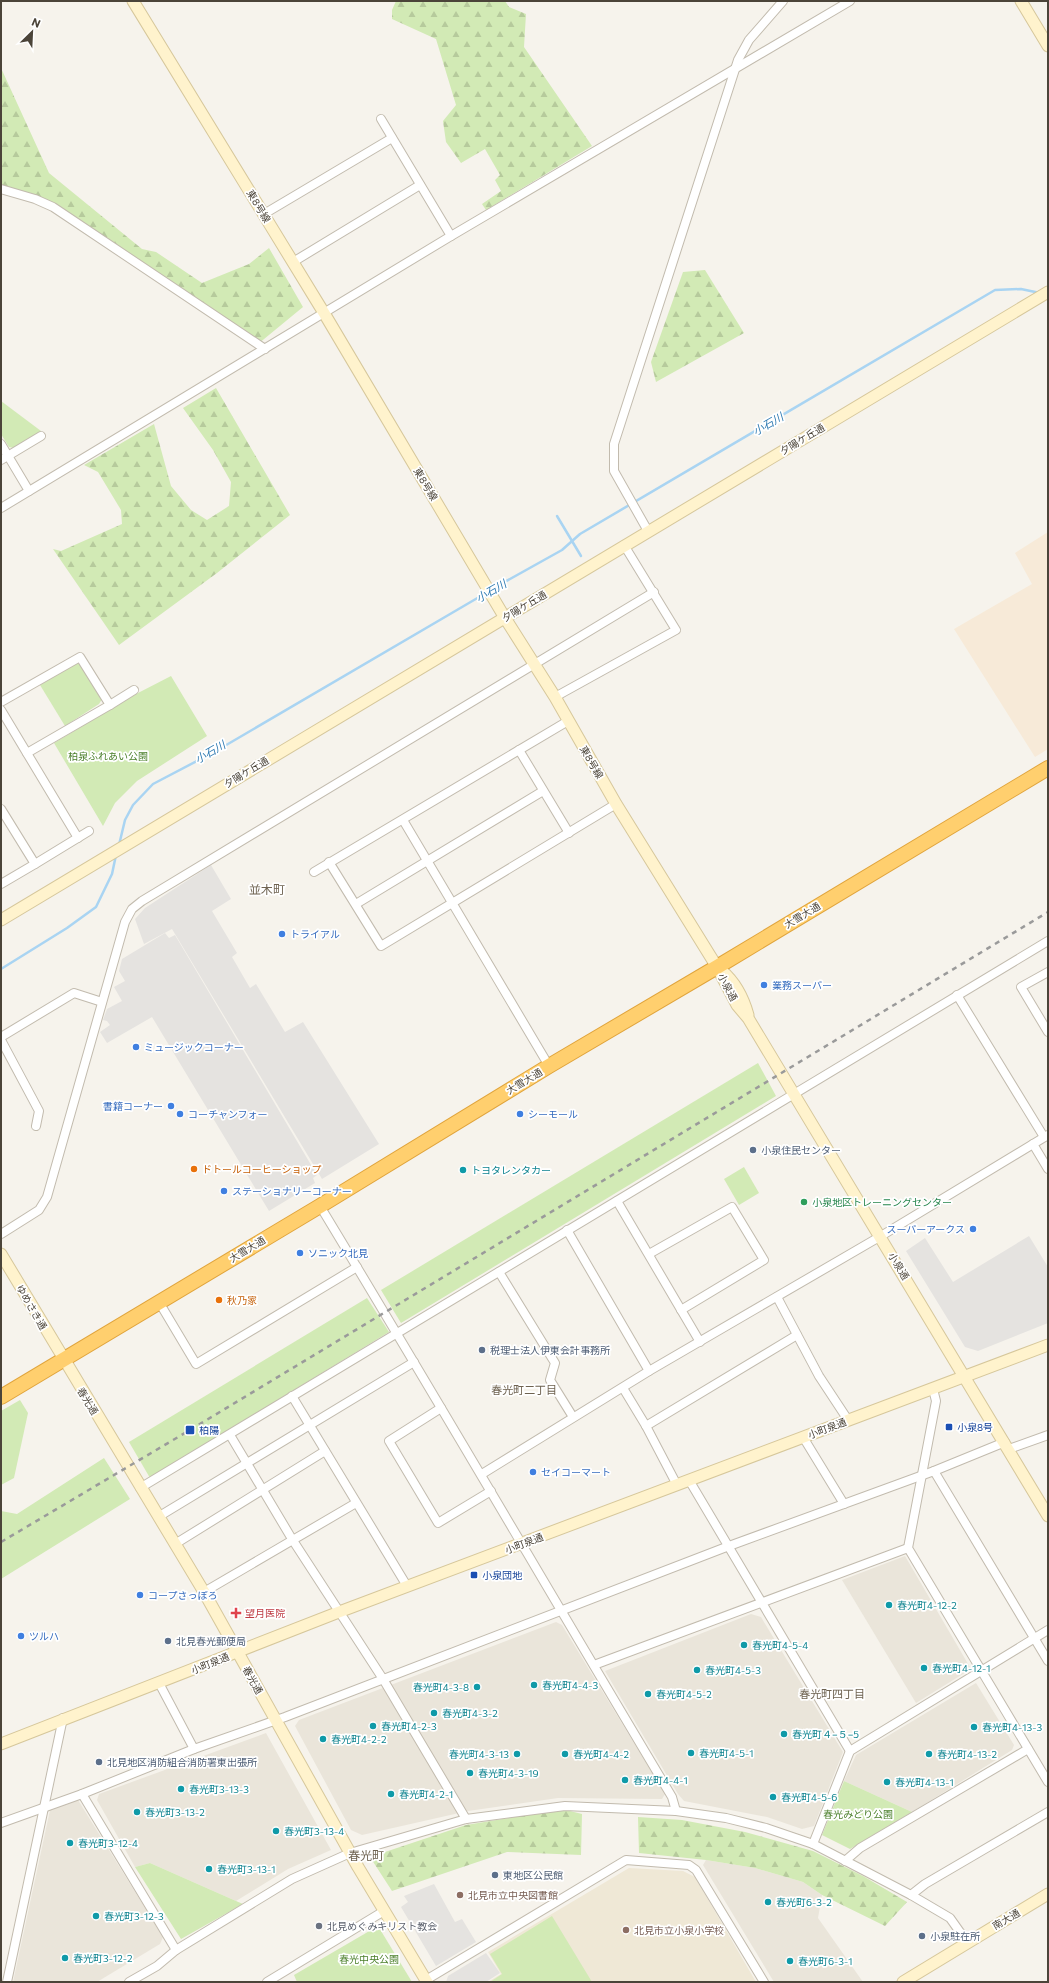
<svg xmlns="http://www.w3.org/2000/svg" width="1049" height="1983" font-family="Commissioner,'Noto Sans JP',sans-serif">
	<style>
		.residential { fill: #eae5da }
		.commercial { fill: #f7ead8 }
		.education { fill: #efe8d6 }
		.green { fill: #d2eab5 }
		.forest { fill: url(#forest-firs) }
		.parking { fill: #e5e3e0 }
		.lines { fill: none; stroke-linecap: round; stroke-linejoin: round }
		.stream { stroke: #a9d4f2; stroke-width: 2.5 }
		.street-casing { stroke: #c2bbae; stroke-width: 10 }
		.secondary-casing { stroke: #d6c79b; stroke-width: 13 }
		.highway-casing { stroke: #e0a43c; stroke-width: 16 }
		.street { stroke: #fff; stroke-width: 8 }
		.secondary { stroke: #fff3cd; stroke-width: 11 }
		.highway { stroke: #ffcf6e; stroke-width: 14 }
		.rail { stroke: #9a9a9a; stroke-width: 2.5; stroke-dasharray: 5 5; stroke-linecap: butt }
		.shop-dot { fill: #3f7fe0; stroke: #fff; stroke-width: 1.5 }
		.service-dot { fill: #5c6f8a; stroke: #fff; stroke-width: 1.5 }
		.food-dot { fill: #e8710a; stroke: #fff; stroke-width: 1.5 }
		.culture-dot { fill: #0f9aa8; stroke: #fff; stroke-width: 1.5 }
		.leisure-dot { fill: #2e9e5b; stroke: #fff; stroke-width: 1.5 }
		.transit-dot { fill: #1a4fb4; stroke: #fff; stroke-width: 1.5 }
		.health-dot { fill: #e0444e; stroke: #fff; stroke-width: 1.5 }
		.education-dot { fill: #8d6e63; stroke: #fff; stroke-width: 1.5 }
		.worship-dot { fill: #6b7280; stroke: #fff; stroke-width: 1.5 }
		.labels { text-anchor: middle; stroke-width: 3.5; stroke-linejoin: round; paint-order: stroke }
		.street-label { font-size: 10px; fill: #4b4439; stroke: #fff }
		.park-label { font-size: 10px; fill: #4a7f2a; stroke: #fff }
		.shop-label { font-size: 10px; fill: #366cbe; stroke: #fff; text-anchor: start }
		.service-label { font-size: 10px; fill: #4e5e75; stroke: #fff; text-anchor: start }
		.food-label { font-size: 10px; fill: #c56008; stroke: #fff; text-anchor: start }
		.culture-label { font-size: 10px; fill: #0d838f; stroke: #fff; text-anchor: start }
		.leisure-label { font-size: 10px; fill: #27864d; stroke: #fff; text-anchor: start }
		.transit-label { font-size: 10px; fill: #164399; stroke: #fff; text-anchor: start }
		.health-label { font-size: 10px; fill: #be3a42; stroke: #fff; text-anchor: start }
		.education-label { font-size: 10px; fill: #785e54; stroke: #fff; text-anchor: start }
		.worship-label { font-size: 10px; fill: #5b616d; stroke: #fff; text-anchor: start }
		.water-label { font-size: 11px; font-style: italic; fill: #2e7ab2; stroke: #fff }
		.neighbourhood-label { font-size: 11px; fill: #6e6250; stroke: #fff }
		.quarter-label { font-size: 12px; fill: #6e6250; stroke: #fff }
	</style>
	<defs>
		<pattern id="forest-firs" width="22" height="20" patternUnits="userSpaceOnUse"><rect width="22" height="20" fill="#d2eab5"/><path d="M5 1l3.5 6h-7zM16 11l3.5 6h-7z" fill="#b6ca9c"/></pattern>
	</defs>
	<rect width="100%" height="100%" fill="#f6f3ec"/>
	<!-- residential -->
	<g class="residential">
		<path d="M 905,1556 L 971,1669 L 916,1703 L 842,1580 Z"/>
		<path d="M 751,1614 L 761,1617 L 843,1752 L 814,1826 L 802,1829 L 767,1817 L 684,1801 L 678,1794 L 605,1671 Z"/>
		<path d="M 556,1622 L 562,1625 L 665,1794 L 662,1799 L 558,1798 L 468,1811 L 362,1835 L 351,1830 L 295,1726 L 299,1720 Z"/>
		<path d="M 976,1683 L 1014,1745 L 1012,1750 L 912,1812 L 844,1781 L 856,1755 Z"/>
		<path d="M 266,1733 L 331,1850 L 288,1869 L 236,1901 L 150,1863 L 135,1867 L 97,1800 L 99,1794 Z"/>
		<path d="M 78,1800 L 163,1937 L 160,1944 L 97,1982 L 13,1982 L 50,1810 Z"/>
		<path d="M 706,1860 L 755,1868 L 803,1882 L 822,1895 L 818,1918 L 863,1982 L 774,1982 L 703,1865 Z"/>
	</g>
	<!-- commercial -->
	<path class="commercial" d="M 1048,532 L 1048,749 L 1035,757 L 954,629 L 1032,584 L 1015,553 Z"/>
	<!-- education -->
	<path class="education" d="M 629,1868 L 683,1871 L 695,1877 L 756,1982 L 488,1982 L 501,1974 L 488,1952 Z"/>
	<!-- green -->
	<g class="green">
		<path d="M 1,401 L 41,431 L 14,448 L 9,447 L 1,434 Z"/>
		<path d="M 77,663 L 81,664 L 102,699 L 99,704 L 65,726 L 40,685 Z"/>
		<path d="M 171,676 L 207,736 L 137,781 L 115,803 L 103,826 L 54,743 L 138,693 Z"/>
		<path d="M 758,1063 L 776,1096 L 401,1323 L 381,1290 Z"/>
		<path d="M 744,1167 L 759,1193 L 739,1205 L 724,1179 Z"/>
		<path d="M 367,1298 L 389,1332 L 150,1478 L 129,1442 Z"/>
		<path d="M 20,1400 L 28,1413 L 14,1478 L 1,1485 L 1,1411 Z"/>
		<path d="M 104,1458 L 130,1499 L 1,1579 L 1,1511 L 17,1514 Z"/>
		<path d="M 844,1781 L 912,1812 L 850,1849 L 822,1835 Z"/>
		<path d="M 150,1863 L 236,1901 L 243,1904 L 181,1939 L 135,1867 Z"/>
		<path d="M 552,1916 L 592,1982 L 490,1982 L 502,1974 L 490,1954 Z"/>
		<path d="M 378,1926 L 412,1982 L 297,1982 L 294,1975 Z"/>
	</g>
	<!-- forest -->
	<g class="forest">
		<path d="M 396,1 L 505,1 L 509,7 L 526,14 L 524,47 L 592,146 L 486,210 L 482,204 L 501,191 L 495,180 L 500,175 L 485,149 L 461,163 L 446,142 L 443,121 L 456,105 L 436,39 L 392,19 L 392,10 Z"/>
		<path d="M 1,68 L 49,173 L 142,249 L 156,252 L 202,283 L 249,264 L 269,248 L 303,307 L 258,344 L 77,221 L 1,189 Z"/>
		<path d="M 705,270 L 744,333 L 656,382 L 651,362 L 683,272 Z"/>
		<path d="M 216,388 L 290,515 L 217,573 L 119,645 L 53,549 L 61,551 L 122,524 L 121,510 L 98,472 L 84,465 L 154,424 L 171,486 L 191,510 L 207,520 L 229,506 L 231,482 L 213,450 L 183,408 Z"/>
		<path d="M 562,1809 L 582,1814 L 581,1855 L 507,1852 L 392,1891 L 370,1857 L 466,1825 Z"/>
		<path d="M 638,1817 L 682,1820 L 745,1832 L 813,1851 L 863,1876 L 907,1902 L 885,1926 L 822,1895 L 803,1882 L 755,1868 L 706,1860 L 639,1853 Z"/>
	</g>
	<!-- parking -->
	<g class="parking">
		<path d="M 211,865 L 231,899 L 212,911 L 237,953 L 232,957 L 250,988 L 256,984 L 285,1032 L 303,1022 L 379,1144 L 322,1179 L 172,929 L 144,944 L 135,919 L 145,908 Z"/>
		<path d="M 165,933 L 169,938 L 175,935 L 317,1175 L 313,1178 L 315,1183 L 269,1211 L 152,1017 L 107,1043 L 100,1032 L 110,1025 L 107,1021 L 103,1020 L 107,1009 L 122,1001 L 114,987 L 125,981 L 119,971 L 122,959 Z"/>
		<path d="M 1029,1236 L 1048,1267 L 1048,1323 L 978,1351 L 965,1347 L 906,1251 L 925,1238 L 953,1282 Z"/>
		<path d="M 434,1884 L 455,1922 L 462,1919 L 476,1942 L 436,1966 L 401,1907 L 408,1902 L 404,1896 Z"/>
		<path d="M 486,1953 L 500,1973 L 486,1982 L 446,1982 L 448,1976 Z"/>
	</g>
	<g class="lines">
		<!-- stream -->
		<g class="stream">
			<path d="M 557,516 L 581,556"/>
			<path d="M 492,589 L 562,550 L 580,534 L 995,290 L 1021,289 L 1040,293"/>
			<path d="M 119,845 L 125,820 L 133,805 L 153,784 L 216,751 L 486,593"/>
			<path d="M 1,969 L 67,928 L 96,907 L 112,874 L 116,855"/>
		</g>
		<defs>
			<g id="street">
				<path d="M 381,119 L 451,236"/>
				<path d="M 1,189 L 35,199 L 53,207 L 265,349"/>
				<path d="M 264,214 L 392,138"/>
				<path d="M 293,262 L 420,185"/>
				<path d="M 1,444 L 29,491"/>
				<path d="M 1,460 L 41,436"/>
				<path d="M 1,508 L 451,236 L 850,1"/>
				<path d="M 648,531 L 614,471 L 614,444 L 738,60 L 749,40 L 783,1"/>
				<path d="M 555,697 L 676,630 L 624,545"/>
				<path d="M 1,702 L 80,657 L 110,705 L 27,753"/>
				<path d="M 110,705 L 134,690"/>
				<path d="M 1,710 L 78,838"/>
				<path d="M 519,750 L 569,833"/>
				<path d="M 1,809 L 35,864 L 89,831"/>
				<path d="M 403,820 L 549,1066"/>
				<path d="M 329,862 L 381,946 L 616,804"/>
				<path d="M 314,872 L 568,721"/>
				<path d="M 1,884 L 35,864"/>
				<path d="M 356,904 L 543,791"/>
				<path d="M 1048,972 L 1021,987 L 1048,1032"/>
				<path d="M 957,995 L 1044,1137"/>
				<path d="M 1,1037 L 74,993 L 102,1002"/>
				<path d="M 1,1040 L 39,1111 L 36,1126"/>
				<path d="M 1033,1144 L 1048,1169"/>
				<path d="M 617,1201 L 700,1342"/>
				<path d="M 320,1206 C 439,1402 554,1600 672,1797 L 676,1811"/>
				<path d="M 567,1230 L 649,1371"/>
				<path d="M 1,1234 L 39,1210 L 47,1197 L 125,922 L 132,909 L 142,901 L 654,592"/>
				<path d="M 649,1254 L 732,1207 L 764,1260 L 681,1310"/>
				<path d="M 499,1272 L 555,1363 L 550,1380 L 573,1417"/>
				<path d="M 777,1297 L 819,1376 L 848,1420"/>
				<path d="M 159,1302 L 196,1364 L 357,1267"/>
				<path d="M 623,1388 L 646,1426 L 677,1485"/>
				<path d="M 933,1389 L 936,1401 L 908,1548 L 1048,1782"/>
				<path d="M 292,1396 L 407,1586"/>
				<path d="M 441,1408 L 389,1441 L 438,1523 L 491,1491"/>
				<path d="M 646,1426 L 797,1335"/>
				<path d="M 230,1435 L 292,1539 L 383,1679 L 466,1819"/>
				<path d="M 803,1437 L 844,1504"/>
				<path d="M 1009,1449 L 1048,1435"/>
				<path d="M 934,1471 L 1005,1442"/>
				<path d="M 482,1474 L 649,1371 L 881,1236 L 1048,1135"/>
				<path d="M 689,1480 L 850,1751"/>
				<path d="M 140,1488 L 1048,941"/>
				<path d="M 158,1517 L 414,1362"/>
				<path d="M 175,1544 L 325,1451"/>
				<path d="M 204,1592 L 356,1503"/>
				<path d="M 594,1665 L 908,1548"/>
				<path d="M 159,1683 L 194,1749"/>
				<path d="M 82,1794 L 176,1950"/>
				<path d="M 1,1823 L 82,1794 L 194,1749 L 285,1717 L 729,1546 L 934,1471 L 1048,1661"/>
				<path d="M 813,1844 L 850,1751 L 1048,1630"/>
				<path d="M 845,1861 L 860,1848 L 1028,1749"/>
				<path d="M 911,1895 L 925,1884 L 1048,1812"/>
				<path d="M 426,1980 L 626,1860 L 689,1865 L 696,1870 L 764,1982"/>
				<path d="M 7,1982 L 63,1718"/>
				<path d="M 129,1982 L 157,1966 L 176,1950 L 292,1879 L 350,1853 L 466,1819 L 565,1806 L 676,1811 L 726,1818 L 766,1828 L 813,1844 L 911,1895 L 950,1918 L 967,1942"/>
				<path d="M 267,1982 L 384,1911"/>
			</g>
			<g id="secondary">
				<path d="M 133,1 L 324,313 L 505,618 L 555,697 L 616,804 L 717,967 L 737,1005 L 748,1018 L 1048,1516"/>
				<path d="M 1021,1 L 1048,46"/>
				<path d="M 1,920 L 1048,292"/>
				<path d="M 722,971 C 736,983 743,997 748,1015"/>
				<path d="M 1,1254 L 204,1592 L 358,1867 L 427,1982"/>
				<path d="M 1,1744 L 339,1612 L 1048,1345"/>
				<path d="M 903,1982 L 1048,1894"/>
			</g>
			<path id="highway" d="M 1,1397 L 320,1206 L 549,1066 L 717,967 L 1048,768"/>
		</defs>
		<!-- street casing -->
		<use href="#street" class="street-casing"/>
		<!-- secondary casing -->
		<use href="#secondary" class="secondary-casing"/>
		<!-- highway casing -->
		<use href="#highway" class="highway-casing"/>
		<!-- street -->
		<use href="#street" class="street"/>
		<!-- secondary -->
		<use href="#secondary" class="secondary"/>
		<!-- highway -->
		<use href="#highway" class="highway"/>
		<!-- rail -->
		<path class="rail" d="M 1,1542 L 190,1430 L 1048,912"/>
	</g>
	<!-- markers -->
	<g class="shop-dot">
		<circle cx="282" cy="934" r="4"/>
		<circle cx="764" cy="985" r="4"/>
		<circle cx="136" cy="1047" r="4"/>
		<circle cx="171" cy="1106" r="4"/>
		<circle cx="180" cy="1114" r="4"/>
		<circle cx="520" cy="1114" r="4"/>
		<circle cx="224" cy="1191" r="4"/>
		<circle cx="973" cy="1229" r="4"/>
		<circle cx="300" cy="1253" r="4"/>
		<circle cx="533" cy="1472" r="4"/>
		<circle cx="140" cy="1595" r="4"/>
		<circle cx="21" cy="1636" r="4"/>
	</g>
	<g class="service-dot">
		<circle cx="753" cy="1150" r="4"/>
		<circle cx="482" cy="1350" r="4"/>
		<circle cx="168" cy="1641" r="4"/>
		<circle cx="99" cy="1762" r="4"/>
		<circle cx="495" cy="1875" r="4"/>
		<circle cx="922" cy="1936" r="4"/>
	</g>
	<g class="food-dot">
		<circle cx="194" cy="1169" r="4"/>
		<circle cx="219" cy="1300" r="4"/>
	</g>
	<g class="culture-dot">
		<circle cx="463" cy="1170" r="4"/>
		<circle cx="889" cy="1605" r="4"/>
		<circle cx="744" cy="1645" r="4"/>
		<circle cx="924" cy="1668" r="4"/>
		<circle cx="697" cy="1670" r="4"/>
		<circle cx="534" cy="1685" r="4"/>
		<circle cx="477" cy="1687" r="4"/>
		<circle cx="648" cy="1694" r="4"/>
		<circle cx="434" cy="1713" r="4"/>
		<circle cx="373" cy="1726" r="4"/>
		<circle cx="974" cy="1727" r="4"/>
		<circle cx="784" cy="1734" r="4"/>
		<circle cx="323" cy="1739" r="4"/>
		<circle cx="691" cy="1753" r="4"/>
		<circle cx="517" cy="1754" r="4"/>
		<circle cx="565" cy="1754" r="4"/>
		<circle cx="929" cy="1754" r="4"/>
		<circle cx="470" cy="1773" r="4"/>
		<circle cx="625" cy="1780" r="4"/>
		<circle cx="887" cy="1782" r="4"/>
		<circle cx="181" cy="1789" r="4"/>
		<circle cx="391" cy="1794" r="4"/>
		<circle cx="773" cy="1797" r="4"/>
		<circle cx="137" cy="1812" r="4"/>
		<circle cx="276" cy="1831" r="4"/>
		<circle cx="70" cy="1843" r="4"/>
		<circle cx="209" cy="1869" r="4"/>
		<circle cx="768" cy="1902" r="4"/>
		<circle cx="96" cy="1916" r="4"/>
		<circle cx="65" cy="1958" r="4"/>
		<circle cx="790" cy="1961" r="4"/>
	</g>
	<circle class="leisure-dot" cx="804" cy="1202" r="4"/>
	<g class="transit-dot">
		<rect x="945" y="1423" width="8" height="8" rx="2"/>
		<rect x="185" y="1425" width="10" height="10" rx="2"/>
		<rect x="470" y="1571" width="8" height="8" rx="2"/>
	</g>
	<path class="health-dot" d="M234 1607h4v4h4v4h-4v4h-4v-4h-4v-4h4z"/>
	<g class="education-dot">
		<circle cx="460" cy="1895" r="4"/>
		<circle cx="626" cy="1930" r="4"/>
	</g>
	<circle class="worship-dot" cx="319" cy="1926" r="4"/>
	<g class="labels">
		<!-- street labels -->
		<g class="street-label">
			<text transform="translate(259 206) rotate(59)" y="4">東8号線</text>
			<text transform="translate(802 439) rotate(-31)" y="4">夕陽ケ丘通</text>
			<text transform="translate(426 484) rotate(59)" y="4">東8号線</text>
			<text transform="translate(524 606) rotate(-31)" y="4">夕陽ケ丘通</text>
			<text transform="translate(592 762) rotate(60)" y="4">東8号線</text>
			<text transform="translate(246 772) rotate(-31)" y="4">夕陽ケ丘通</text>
			<text transform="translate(802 915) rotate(-31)" y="4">大雪大通</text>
			<text transform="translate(728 987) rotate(62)" y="4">小泉通</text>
			<text transform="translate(524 1081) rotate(-31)" y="4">大雪大通</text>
			<text transform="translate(247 1249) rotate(-31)" y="4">大雪大通</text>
			<text transform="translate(899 1266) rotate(59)" y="4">小泉通</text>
			<text transform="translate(32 1307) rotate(60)" y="4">ゆめさき通</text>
			<text transform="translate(88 1401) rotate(59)" y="4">春光通</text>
			<text transform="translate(827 1428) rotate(-21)" y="4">小町泉通</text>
			<text transform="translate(524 1543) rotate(-21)" y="4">小町泉通</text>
			<text transform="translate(210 1663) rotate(-22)" y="4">小町泉通</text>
			<text transform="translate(253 1680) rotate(61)" y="4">春光通</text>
			<text transform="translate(1006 1919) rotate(-30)" y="4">南大通</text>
		</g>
		<!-- park labels -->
		<g class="park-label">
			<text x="108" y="760">柏泉ふれあい公園</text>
			<text x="858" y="1818">春光みどり公園</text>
			<text x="369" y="1963">春光中央公園</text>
		</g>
		<!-- shop labels -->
		<g class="shop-label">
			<text x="290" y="938">トライアル</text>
			<text x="772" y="989">業務スーパー</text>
			<text x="144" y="1051">ミュージックコーナー</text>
			<text x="163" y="1110" text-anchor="end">書籍コーナー</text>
			<text x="188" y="1118">コーチャンフォー</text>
			<text x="528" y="1118">シーモール</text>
			<text x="232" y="1195">ステーショナリーコーナー</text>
			<text x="965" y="1233" text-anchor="end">スーパーアークス</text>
			<text x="308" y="1257">ソニック北見</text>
			<text x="541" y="1476">セイコーマート</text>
			<text x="148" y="1599">コープさっぽろ</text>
			<text x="29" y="1640">ツルハ</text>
		</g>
		<!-- service labels -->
		<g class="service-label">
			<text x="761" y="1154">小泉住民センター</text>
			<text x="490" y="1354">税理士法人伊東会計事務所</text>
			<text x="176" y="1645">北見春光郵便局</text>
			<text x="107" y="1766">北見地区消防組合消防署東出張所</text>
			<text x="503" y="1879">東地区公民館</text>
			<text x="930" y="1940">小泉駐在所</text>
		</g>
		<!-- food labels -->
		<g class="food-label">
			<text x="202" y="1173">ドトールコーヒーショップ</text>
			<text x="227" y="1304">秋乃家</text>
		</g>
		<!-- culture labels -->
		<g class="culture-label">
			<text x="471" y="1174">トヨタレンタカー</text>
			<text x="897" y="1609">春光町4-12-2</text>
			<text x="752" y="1649">春光町4-5-4</text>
			<text x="932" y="1672">春光町4-12-1</text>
			<text x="705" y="1674">春光町4-5-3</text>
			<text x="542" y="1689">春光町4-4-3</text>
			<text x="469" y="1691" text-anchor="end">春光町4-3-8</text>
			<text x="656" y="1698">春光町4-5-2</text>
			<text x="442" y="1717">春光町4-3-2</text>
			<text x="381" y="1730">春光町4-2-3</text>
			<text x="982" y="1731">春光町4-13-3</text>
			<text x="792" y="1738">春光町４−５−5</text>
			<text x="331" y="1743">春光町4-2-2</text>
			<text x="699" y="1757">春光町4-5-1</text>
			<text x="509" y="1758" text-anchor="end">春光町4-3-13</text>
			<text x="573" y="1758">春光町4-4-2</text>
			<text x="937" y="1758">春光町4-13-2</text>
			<text x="478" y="1777">春光町4-3-19</text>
			<text x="633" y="1784">春光町4-4-1</text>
			<text x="895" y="1786">春光町4-13-1</text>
			<text x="189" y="1793">春光町3-13-3</text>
			<text x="399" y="1798">春光町4-2-1</text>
			<text x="781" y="1801">春光町4-5-6</text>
			<text x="145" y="1816">春光町3-13-2</text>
			<text x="284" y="1835">春光町3-13-4</text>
			<text x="78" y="1847">春光町3-12-4</text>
			<text x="217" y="1873">春光町3-13-1</text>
			<text x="776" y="1906">春光町6-3-2</text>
			<text x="104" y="1920">春光町3-12-3</text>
			<text x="73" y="1962">春光町3-12-2</text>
			<text x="798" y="1965">春光町6-3-1</text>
		</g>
		<!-- leisure labels -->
		<g class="leisure-label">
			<text x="812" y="1206">小泉地区トレーニングセンター</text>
		</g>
		<!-- transit labels -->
		<g class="transit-label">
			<text x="957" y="1431">小泉8号</text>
			<text x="199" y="1434">柏陽</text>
			<text x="482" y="1579">小泉団地</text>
		</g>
		<!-- health labels -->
		<g class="health-label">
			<text x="245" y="1617">望月医院</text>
		</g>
		<!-- education labels -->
		<g class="education-label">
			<text x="468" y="1899">北見市立中央図書館</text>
			<text x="634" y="1934">北見市立小泉小学校</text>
		</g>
		<!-- worship labels -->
		<g class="worship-label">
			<text x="327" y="1930">北見めぐみキリスト教会</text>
		</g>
		<!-- water labels -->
		<g class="water-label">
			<text transform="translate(768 424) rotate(-30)" y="4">小石川</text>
			<text transform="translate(491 591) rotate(-30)" y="4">小石川</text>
			<text transform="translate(210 752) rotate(-30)" y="4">小石川</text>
		</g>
		<!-- neighbourhood labels -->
		<g class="neighbourhood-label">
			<text x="524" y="1394">春光町二丁目</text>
			<text x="832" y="1698">春光町四丁目</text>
		</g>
		<!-- quarter labels -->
		<g class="quarter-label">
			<text x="267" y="894">並木町</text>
			<text x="366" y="1860">春光町</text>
		</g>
	</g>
	<!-- border -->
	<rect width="1049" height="1983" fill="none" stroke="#4b4439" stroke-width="4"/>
	<!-- north arrow -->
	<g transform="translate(32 32) rotate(24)" stroke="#ffffff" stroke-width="3" paint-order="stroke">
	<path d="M0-3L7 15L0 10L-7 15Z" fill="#4b4439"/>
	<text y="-6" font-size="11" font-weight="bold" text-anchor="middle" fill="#4b4439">N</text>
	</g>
</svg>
